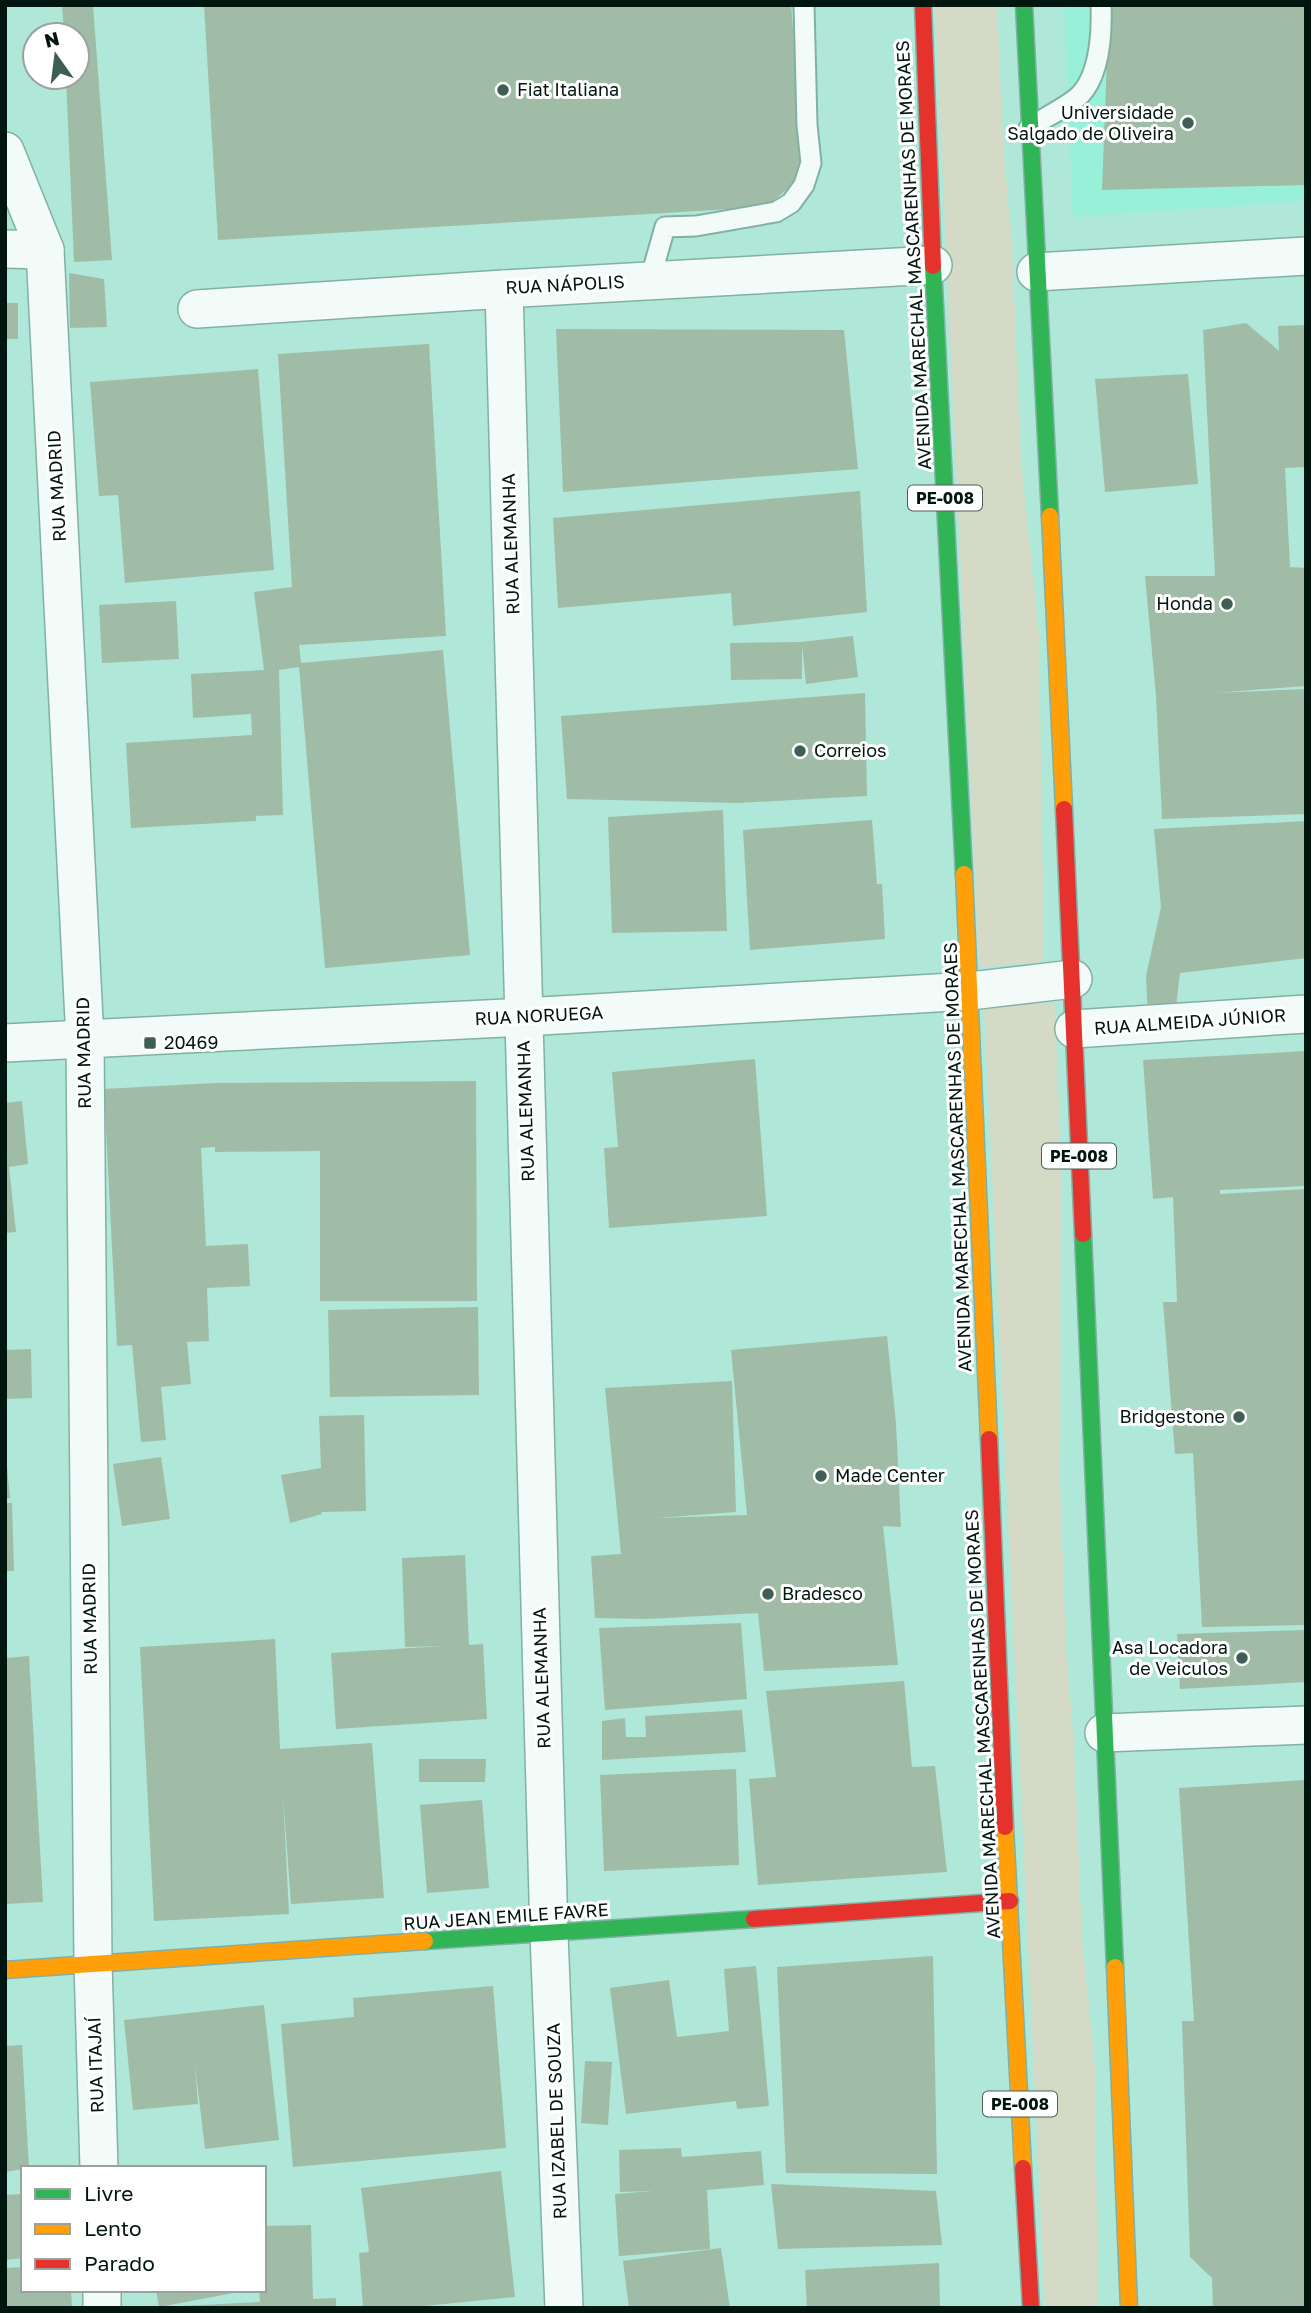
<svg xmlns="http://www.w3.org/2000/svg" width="1311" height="2313" font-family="'Golos Text',sans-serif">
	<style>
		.built { fill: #98f0d9 }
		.green { fill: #d5dac6 }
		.building { fill: #a1bca6 }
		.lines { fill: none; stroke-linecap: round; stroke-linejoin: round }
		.lane-casing { stroke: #82b0a4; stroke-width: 23 }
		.street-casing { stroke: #82b0a4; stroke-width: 40 }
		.fast-casing { stroke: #82b0a4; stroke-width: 19 }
		.slow-casing { stroke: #82b0a4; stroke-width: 19 }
		.jam-casing { stroke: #82b0a4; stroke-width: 19 }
		.lane { stroke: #f3fbf9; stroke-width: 19 }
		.street { stroke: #f3fbf9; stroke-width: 37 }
		.fast { stroke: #30b455; stroke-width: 16 }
		.slow { stroke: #ff9f0a; stroke-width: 16 }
		.jam { stroke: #e5322d; stroke-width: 16 }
		.poi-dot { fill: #3f5f56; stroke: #fff; stroke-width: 2.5 }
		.labels { text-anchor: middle; stroke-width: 6; stroke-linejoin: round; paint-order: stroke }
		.shield { fill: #fff; stroke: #4e5c58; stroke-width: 2 }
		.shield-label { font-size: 16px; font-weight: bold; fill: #021610 }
		.poi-label { font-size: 18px; fill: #021610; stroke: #fff; text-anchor: start }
		.street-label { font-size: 18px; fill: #021610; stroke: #fff }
	</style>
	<rect width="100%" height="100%" fill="#afe7d8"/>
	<!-- built -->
	<path class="built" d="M 1064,5 L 1306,5 L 1306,201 L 1073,217 Z"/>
	<!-- green -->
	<g class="green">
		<path d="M 935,5 L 997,5 L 1003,143 L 1012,244 L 1021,460 L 1039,635 L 1044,962 L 979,967 Z"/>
		<path d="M 1055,1003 L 1061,1164 L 1060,1481 L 1066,1652 L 1074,1742 L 1082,1938 L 1095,2067 L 1098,2308 L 1045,2308 L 984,1005 Z"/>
	</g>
	<!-- building -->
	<g class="building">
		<path d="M 62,5 L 93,5 L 112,260 L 74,262 L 66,77 L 77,77 L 77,35 L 64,35 Z"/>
		<path d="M 204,5 L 791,5 L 805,174 L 766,207 L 218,240 Z"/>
		<path d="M 1109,5 L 1306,5 L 1306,185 L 1102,190 Z"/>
		<path d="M 69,273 L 104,279 L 107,327 L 70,328 Z"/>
		<rect x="5" y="303" width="13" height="36"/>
		<path d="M 1246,323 L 1279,351 L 1278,326 L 1306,325 L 1306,467 L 1285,468 L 1290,567 L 1306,568 L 1306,686 L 1214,693 L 1306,689 L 1306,814 L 1162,819 L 1156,696 L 1145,576 L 1215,576 L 1203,330 Z"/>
		<path d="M 556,329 L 844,330 L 858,469 L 563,492 Z"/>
		<path d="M 429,344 L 446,636 L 299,645 L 301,663 L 443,650 L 470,955 L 325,968 L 299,667 L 279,670 L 283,815 L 256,816 L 256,821 L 131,828 L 126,743 L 252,735 L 251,714 L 193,718 L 191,674 L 264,670 L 254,592 L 292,587 L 278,354 Z"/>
		<path d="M 258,369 L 274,570 L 125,583 L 118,495 L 99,496 L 90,382 Z"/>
		<path d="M 1188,374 L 1198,484 L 1105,492 L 1095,379 Z"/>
		<path d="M 860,491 L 867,612 L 733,626 L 731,593 L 558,608 L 553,518 Z"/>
		<path d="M 176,601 L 179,659 L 102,663 L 99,605 Z"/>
		<path d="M 853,636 L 858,677 L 806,684 L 802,645 L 802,679 L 731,680 L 730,643 L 801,642 Z"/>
		<path d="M 865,693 L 867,796 L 738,803 L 567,799 L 561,716 Z"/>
		<path d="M 723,810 L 727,931 L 612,933 L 608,817 Z"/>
		<path d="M 872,820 L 877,884 L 882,884 L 885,939 L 750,950 L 743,830 Z"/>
		<path d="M 1306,821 L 1306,958 L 1180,973 L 1175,1015 L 1148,1017 L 1146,976 L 1161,907 L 1154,829 Z"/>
		<path d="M 1306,1051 L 1306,1186 L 1220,1190 L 1220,1194 L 1306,1189 L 1306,1625 L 1202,1627 L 1193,1453 L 1175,1454 L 1163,1302 L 1177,1302 L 1173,1197 L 1153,1199 L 1143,1060 Z"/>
		<path d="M 755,1059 L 767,1216 L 609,1228 L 604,1148 L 618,1147 L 612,1072 Z"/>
		<path d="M 476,1081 L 477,1301 L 320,1301 L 320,1151 L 215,1152 L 215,1147 L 201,1148 L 206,1246 L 248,1244 L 250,1286 L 207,1288 L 209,1341 L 187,1342 L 191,1384 L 161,1387 L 166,1440 L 141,1442 L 132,1345 L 117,1346 L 104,1089 L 215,1083 Z"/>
		<path d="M 22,1101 L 28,1164 L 9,1167 L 16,1232 L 5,1233 L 5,1103 Z"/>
		<path d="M 478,1307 L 479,1395 L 330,1397 L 328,1310 Z"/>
		<path d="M 887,1336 L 896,1423 L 901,1527 L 883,1526 L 898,1665 L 764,1671 L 758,1613 L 647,1619 L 595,1618 L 591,1556 L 621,1554 L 605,1388 L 732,1381 L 736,1512 L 656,1518 L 747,1515 L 731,1350 Z"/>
		<path d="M 31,1349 L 32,1398 L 5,1399 L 5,1350 Z"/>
		<path d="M 364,1415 L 366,1511 L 321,1512 L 322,1514 L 290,1523 L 281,1475 L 321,1468 L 319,1416 Z"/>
		<path d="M 161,1457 L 170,1519 L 122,1526 L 113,1464 Z"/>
		<path d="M 5,1467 L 7,1467 L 10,1498 L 5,1499 Z"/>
		<path d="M 5,1503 L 12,1503 L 14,1571 L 5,1571 Z"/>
		<path d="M 465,1555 L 469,1645 L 483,1644 L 487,1719 L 336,1729 L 331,1653 L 443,1646 L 405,1647 L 402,1558 Z"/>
		<path d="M 741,1623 L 747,1699 L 605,1710 L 599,1628 Z"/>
		<path d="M 1306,1630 L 1306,1682 L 1180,1689 L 1177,1634 Z"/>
		<path d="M 275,1639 L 280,1749 L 372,1743 L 384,1898 L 291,1904 L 283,1794 L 289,1914 L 154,1921 L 140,1647 Z"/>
		<path d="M 29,1656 L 43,1902 L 5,1904 L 5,1658 Z"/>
		<path d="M 904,1681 L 912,1767 L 935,1766 L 947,1872 L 758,1885 L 749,1779 L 776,1777 L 766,1691 Z"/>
		<path d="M 742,1710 L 746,1752 L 602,1760 L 602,1721 L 625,1718 L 626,1737 L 646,1737 L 645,1716 Z"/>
		<path d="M 419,1759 L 486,1759 L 485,1782 L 419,1782 Z"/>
		<path d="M 736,1769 L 739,1865 L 604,1871 L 600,1775 Z"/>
		<path d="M 1306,1780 L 1306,2308 L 1213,2308 L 1212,2278 L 1190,2257 L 1182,2021 L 1194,2021 L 1179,1788 Z"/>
		<path d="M 482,1800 L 489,1888 L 427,1893 L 420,1805 Z"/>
		<path d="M 933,1956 L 937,2174 L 786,2173 L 777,1967 Z"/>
		<path d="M 756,1966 L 769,2106 L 737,2109 L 736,2101 L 626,2114 L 610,1988 L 669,1980 L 677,2037 L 729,2031 L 724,1969 Z"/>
		<path d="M 493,1986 L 506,2148 L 293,2167 L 281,2024 L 354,2017 L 353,1998 Z"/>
		<path d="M 264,2005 L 279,2140 L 205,2149 L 195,2065 L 198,2104 L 133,2110 L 124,2020 Z"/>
		<path d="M 22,2045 L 29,2168 L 5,2172 L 5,2046 Z"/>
		<path d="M 585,2061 L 612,2062 L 608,2125 L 581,2123 Z"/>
		<path d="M 681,2148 L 682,2157 L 761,2151 L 764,2185 L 707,2190 L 710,2249 L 619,2256 L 615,2194 L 653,2191 L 620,2192 L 619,2150 Z"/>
		<path d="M 501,2171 L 515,2297 L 404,2308 L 363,2308 L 359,2253 L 369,2252 L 361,2188 Z"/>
		<path d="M 771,2184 L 936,2191 L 942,2245 L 778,2249 Z"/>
		<path d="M 23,2194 L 23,2258 L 5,2260 L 5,2195 Z"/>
		<path d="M 311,2225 L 313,2299 L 336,2298 L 336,2308 L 181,2308 L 181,2306 L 260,2302 L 259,2290 L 264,2290 L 264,2226 Z"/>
		<path d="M 721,2248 L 730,2308 L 629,2308 L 623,2261 Z"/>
		<path d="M 939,2263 L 940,2308 L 807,2308 L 805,2270 Z"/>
		<path d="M 23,2267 L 23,2290 L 71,2290 L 72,2308 L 5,2308 L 5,2268 Z"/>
		<path d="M 156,2290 L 239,2290 L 239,2292 L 159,2307 Z"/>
	</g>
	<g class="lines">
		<defs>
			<g id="lane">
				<path d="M 1029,128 C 1043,118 1068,107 1080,95 C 1100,74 1102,32 1101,5"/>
				<path d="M 650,280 L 665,227 L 696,226 L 776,212 L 791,203 L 804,185 L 811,163 L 807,125 L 804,5"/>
			</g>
			<g id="street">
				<path d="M 5,151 L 45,250 L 85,1040 L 93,1963 L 99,2168"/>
				<path d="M 5,249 L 45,250"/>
				<path d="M 1036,272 L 1306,256"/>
				<path d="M 504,289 L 549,1934 L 564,2308"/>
				<path d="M 197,309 L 504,289 L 933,265"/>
				<path d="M 1074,1029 L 1306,1014"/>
				<path d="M 5,1043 L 524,1017 L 970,991 L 1073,979"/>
				<path d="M 1104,1733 L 1306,1725"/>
				<path d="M 102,2290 L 102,2308"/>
			</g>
			<g id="fast">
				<path d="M 1024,5 L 1050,516"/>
				<path d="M 933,266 L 964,874"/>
				<path d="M 1083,1234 L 1115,1967"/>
				<path d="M 425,1941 L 754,1919"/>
			</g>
			<g id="slow">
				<path d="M 1050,516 L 1064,809"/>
				<path d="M 964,874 L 989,1439"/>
				<path d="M 1005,1827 L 1023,2168"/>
				<path d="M 1115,1967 L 1129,2308"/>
				<path d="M 5,1970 L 425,1941"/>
			</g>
			<g id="jam">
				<path d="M 923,5 L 933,266"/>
				<path d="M 1064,809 L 1083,1234"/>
				<path d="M 989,1439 L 1005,1827"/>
				<path d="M 754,1919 L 1010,1901"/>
				<path d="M 1023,2168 L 1031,2308"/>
			</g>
		</defs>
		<!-- lane casing -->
		<use href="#lane" class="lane-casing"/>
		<!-- street casing -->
		<use href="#street" class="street-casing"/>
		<!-- fast casing -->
		<use href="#fast" class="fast-casing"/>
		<!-- slow casing -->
		<use href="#slow" class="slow-casing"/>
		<!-- jam casing -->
		<use href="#jam" class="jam-casing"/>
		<!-- lane -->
		<use href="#lane" class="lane"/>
		<!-- street -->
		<use href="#street" class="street"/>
		<!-- fast -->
		<use href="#fast" class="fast"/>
		<!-- slow -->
		<use href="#slow" class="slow"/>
		<!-- jam -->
		<use href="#jam" class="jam"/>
	</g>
	<!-- markers -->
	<g class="poi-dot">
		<circle cx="503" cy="90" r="7"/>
		<circle cx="1188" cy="123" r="7"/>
		<circle cx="1227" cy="604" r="7"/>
		<circle cx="800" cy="751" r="7"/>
		<rect x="143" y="1036" width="14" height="14" rx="3.5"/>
		<circle cx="1239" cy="1417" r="7"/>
		<circle cx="821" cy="1476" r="7"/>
		<circle cx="768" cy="1594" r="7"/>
		<circle cx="1242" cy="1658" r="7"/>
	</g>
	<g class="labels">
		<!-- shield labels -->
		<g class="shield">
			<rect x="908" y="485.5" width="74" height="25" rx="5"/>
			<rect x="1042" y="1143.5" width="74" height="25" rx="5"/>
			<rect x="983" y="2091.5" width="74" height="25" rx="5"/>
		</g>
		<g class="shield-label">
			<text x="945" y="504">PE-008</text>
			<text x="1079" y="1162">PE-008</text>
			<text x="1020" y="2110">PE-008</text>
		</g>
		<!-- poi labels -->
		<g class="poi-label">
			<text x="517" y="96">Fiat Italiana</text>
			<text x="1174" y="119" text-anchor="end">Universidade<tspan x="1174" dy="21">Salgado de Oliveira</tspan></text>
			<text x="1213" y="610" text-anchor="end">Honda</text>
			<text x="814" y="757">Correios</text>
			<text x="164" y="1049">20469</text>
			<text x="1225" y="1423" text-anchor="end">Bridgestone</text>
			<text x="835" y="1482">Made Center</text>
			<text x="782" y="1600">Bradesco</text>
			<text x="1228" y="1654" text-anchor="end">Asa Locadora<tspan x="1228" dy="21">de Veiculos</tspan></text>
		</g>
		<!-- street labels -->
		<g class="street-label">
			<text transform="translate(914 255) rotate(-93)" y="6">AVENIDA MARECHAL MASCARENHAS DE MORAES</text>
			<text transform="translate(565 285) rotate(-3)" y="6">RUA NÁPOLIS</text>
			<text transform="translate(57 486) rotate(-93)" y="6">RUA MADRID</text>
			<text transform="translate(511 544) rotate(-92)" y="6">RUA ALEMANHA</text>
			<text transform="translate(539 1016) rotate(-3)" y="6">RUA NORUEGA</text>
			<text transform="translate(1190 1022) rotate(-4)" y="6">RUA ALMEIDA JÚNIOR</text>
			<text transform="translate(84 1053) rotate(-91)" y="6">RUA MADRID</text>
			<text transform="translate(526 1111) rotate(-92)" y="6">RUA ALEMANHA</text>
			<text transform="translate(958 1157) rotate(-92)" y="6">AVENIDA MARECHAL MASCARENHAS DE MORAES</text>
			<text transform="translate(90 1619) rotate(-91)" y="6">RUA MADRID</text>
			<text transform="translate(542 1678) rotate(-92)" y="6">RUA ALEMANHA</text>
			<text transform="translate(983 1724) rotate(-93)" y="6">AVENIDA MARECHAL MASCARENHAS DE MORAES</text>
			<text transform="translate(506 1917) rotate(-4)" y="6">RUA JEAN EMILE FAVRE</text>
			<text transform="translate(96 2065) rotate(-92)" y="6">RUA ITAJAÍ</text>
			<text transform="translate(557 2121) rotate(-92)" y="6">RUA IZABEL DE SOUZA</text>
		</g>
	</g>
	<!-- border -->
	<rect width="1311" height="2313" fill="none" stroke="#021610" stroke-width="14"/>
	<!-- legend -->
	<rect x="21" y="2166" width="245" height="126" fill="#ffffff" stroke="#9aa29f" stroke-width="2"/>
	<rect x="35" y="2189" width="35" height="10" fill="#30b455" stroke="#9aa29f" stroke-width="2"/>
	<text x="84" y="2201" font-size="21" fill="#021610">Livre</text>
	<rect x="35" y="2224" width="35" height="10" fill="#ff9f0a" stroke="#9aa29f" stroke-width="2"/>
	<text x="84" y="2236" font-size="21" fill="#021610">Lento</text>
	<rect x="35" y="2259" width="35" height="10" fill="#e5322d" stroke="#9aa29f" stroke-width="2"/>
	<text x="84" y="2271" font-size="21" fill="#021610">Parado</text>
	<!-- north arrow -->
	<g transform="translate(56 56) rotate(346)"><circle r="33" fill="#ffffff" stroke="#9aa29f" stroke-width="2"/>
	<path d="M0-5L12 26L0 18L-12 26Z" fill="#3f5f56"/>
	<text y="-10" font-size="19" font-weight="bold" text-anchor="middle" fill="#021610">N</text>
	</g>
</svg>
